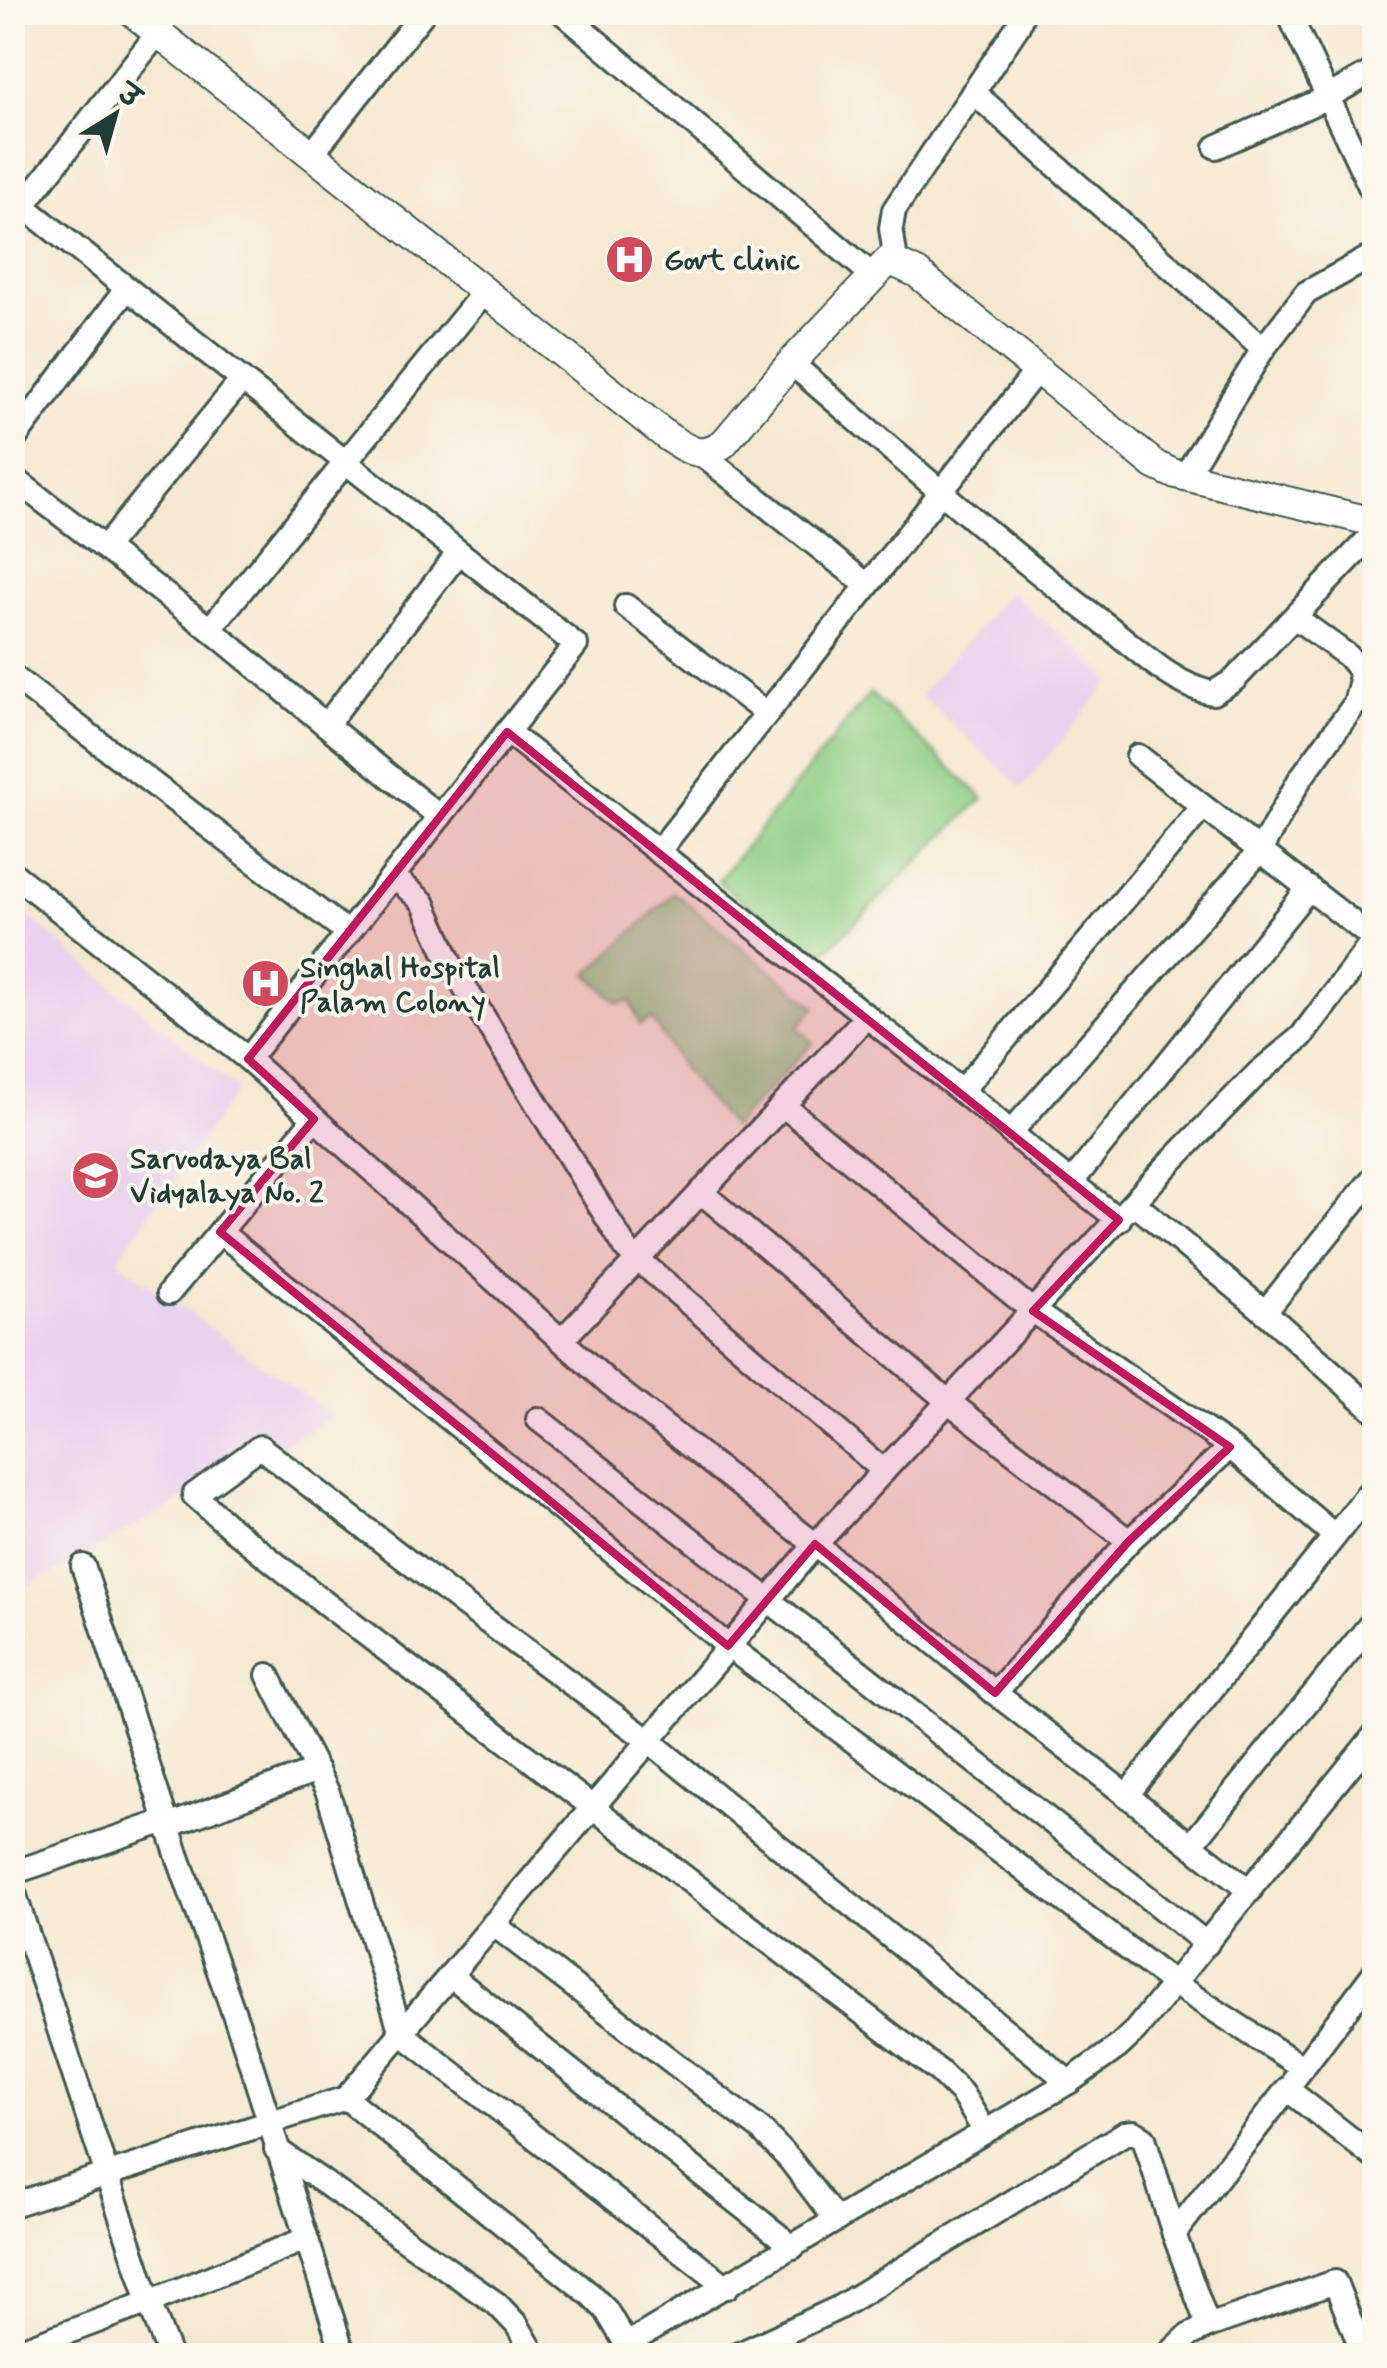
<svg xmlns="http://www.w3.org/2000/svg" width="1387" height="2368" font-family="Mynerve,'Playpen Sans Deva',sans-serif">
	<style>
		.built { fill: #e9d2ed }
		.green { fill: #90ce85; stroke: #58865c; stroke-width: 2.5 }
		.lines { fill: none; stroke-linecap: round; stroke-linejoin: round }
		.minor-casing { stroke: #3f574b; stroke-width: 28 }
		.tertiary-casing { stroke: #3f574b; stroke-width: 32 }
		.minor { stroke: #fff; stroke-width: 22 }
		.tertiary { stroke: #fff; stroke-width: 28 }
		.marked { fill: #c2185b; fill-opacity: 0.2; stroke: #c2185b; stroke-width: 8; stroke-linejoin: round }
		.labels { text-anchor: middle; stroke-width: 8; stroke-linejoin: round; paint-order: stroke }
		.poi-label { font-size: 30px; font-weight: bold; fill: #1f3d34; stroke: #fbf7ec; text-anchor: start }
	</style>
	<rect width="100%" height="100%" fill="#fbf7ec"/>
	<filter id="ink" filterUnits="userSpaceOnUse"><feTurbulence type="fractalNoise" baseFrequency=".01" numOctaves="2"/><feDisplacementMap in="SourceGraphic" scale="20" xChannelSelector="R" yChannelSelector="G"/><feConvolveMatrix kernelMatrix="1 2 1 2 8 2 1 2 1" color-interpolation-filters="sRGB"/></filter>
	<filter id="wash" filterUnits="userSpaceOnUse"><feTurbulence type="fractalNoise" baseFrequency=".0048" numOctaves="4" result="noise"/><feDisplacementMap in="SourceGraphic" scale="40" xChannelSelector="R" yChannelSelector="G"/><feGaussianBlur stdDeviation="2.25" result="paint"/><feColorMatrix in="noise" values="0 0 0 0 0 0 0 0 0 0 0 0 0 0 0 0 0 1.4 0 .05"/><feComposite in="paint" operator="in"/></filter>
	<g filter="url(#wash)">
		<rect width="100%" height="100%" fill="#f5e8d0"/>
		<!-- built -->
		<g class="built">
			<path d="M 1010,591 L 1112,680 L 1022,788 L 920,694 Z"/>
			<path d="M 12,903 L 237,1089 L 117,1261 L 333,1416 L 13,1595 Z"/>
		</g>
		<!-- green -->
		<g class="green">
			<path d="M 870,693 L 983,798 L 815,962 L 718,881 Z"/>
			<path d="M 674,893 L 816,1007 L 798,1027 L 813,1043 L 732,1128 L 685,1072 L 652,1019 L 640,1025 L 631,1001 L 618,1003 L 588,974 Z"/>
		</g>
	</g>
	<g filter="url(#ink)">
		<g class="lines">
			<defs>
				<g id="minor">
					<path d="M 562,12 L 872,275"/>
					<path d="M 1288,12 L 1374,195"/>
					<path d="M 973,92 L 1263,349"/>
					<path d="M 1216,147 L 1326,98 L 1374,71"/>
					<path d="M 311,155 L 424,12"/>
					<path d="M 12,197 L 576,645 L 248,1059"/>
					<path d="M 12,220 L 158,33"/>
					<path d="M 896,261 L 891,228 L 894,210 L 1018,26 L 1023,12"/>
					<path d="M 791,363 C 896,453 999,545 1110,628 C 1139,651 1176,687 1213,693 L 1234,680 L 1374,533"/>
					<path d="M 12,442 L 127,288"/>
					<path d="M 701,454 L 866,584"/>
					<path d="M 1185,476 L 1263,349 L 1306,293 L 1374,255"/>
					<path d="M 12,477 L 210,629 L 326,725 L 459,552"/>
					<path d="M 106,546 L 242,380"/>
					<path d="M 626,606 L 766,713"/>
					<path d="M 210,629 L 484,292"/>
					<path d="M 12,676 L 348,933"/>
					<path d="M 326,725 L 440,817"/>
					<path d="M 507,732 L 985,1110 L 1051,1167 L 1119,1220"/>
					<path d="M 1138,756 L 1374,939"/>
					<path d="M 658,852 L 1037,370"/>
					<path d="M 12,873 L 248,1059 L 609,1383 L 826,1553 L 995,1693 L 1250,1891"/>
					<path d="M 393,876 L 423,902 L 450,963 L 627,1250 L 884,1471"/>
					<path d="M 961,1091 L 1203,807"/>
					<path d="M 784,1106 L 1033,1311 L 1230,1447 L 1335,1536 L 1126,1796"/>
					<path d="M 1011,1132 L 1260,851 L 1300,779 L 1355,704 L 1361,680 L 1358,668 L 1348,656 L 1296,618"/>
					<path d="M 1071,1183 L 1309,888"/>
					<path d="M 701,1192 L 949,1402 L 1129,1541 L 995,1693"/>
					<path d="M 1135,1204 L 1265,1312 L 1374,1410"/>
					<path d="M 220,1232 L 728,1646 L 1176,1985 L 1302,2067"/>
					<path d="M 169,1293 L 314,1119"/>
					<path d="M 1265,1312 L 1374,1177"/>
					<path d="M 562,1340 L 867,1016"/>
					<path d="M 538,1419 L 1207,1944"/>
					<path d="M 1335,1536 L 1374,1486"/>
					<path d="M 1129,1541 L 1230,1447"/>
					<path d="M 83,1566 L 177,1854 L 242,2036 L 344,2356"/>
					<path d="M 268,1675 L 328,1793 L 401,2033 L 727,2287"/>
					<path d="M 168,1826 L 317,1770"/>
					<path d="M 1192,1844 L 1374,1620"/>
					<path d="M 12,1873 L 166,1821"/>
					<path d="M 12,1887 L 149,2302 L 12,2353"/>
					<path d="M 493,1924 L 761,2130 L 790,2160 L 836,2220"/>
					<path d="M 450,1975 L 793,2247"/>
					<path d="M 1295,2078 L 1374,1973"/>
					<path d="M 346,2098 L 591,2295 L 606,2310 L 632,2354"/>
					<path d="M 984,2130 L 962,2094 L 940,2072 L 325,1603 L 231,1528 L 194,1495 L 260,1447 L 467,1607 L 648,1740 L 1069,2082"/>
					<path d="M 276,2149 L 497,2304 L 517,2325 L 535,2356"/>
					<path d="M 12,2205 L 346,2098 L 815,1545 L 1167,1166 L 1258,1073 L 1301,1037 L 1374,940"/>
					<path d="M 1174,2234 L 1287,2089 L 1374,2157"/>
					<path d="M 627,2344 L 1069,2082 L 1118,2047 L 1135,2031 L 1374,1736"/>
					<path d="M 170,2356 L 149,2302 L 306,2239"/>
					<path d="M 735,2356 L 838,2308 L 1125,2133 L 1134,2132 L 1144,2138 L 1174,2234 L 1208,2326 L 1335,2282 L 1364,2356"/>
					<path d="M 1167,2356 L 1188,2336 L 1208,2326"/>
				</g>
				<path id="tertiary" d="M 132,12 L 668,437 C 688,450 701,460 723,444 L 791,363 L 889,260 L 917,273 L 1155,465 L 1172,473 L 1374,522"/>
			</defs>
			<!-- minor casing -->
			<use href="#minor" class="minor-casing"/>
			<!-- tertiary casing -->
			<use href="#tertiary" class="tertiary-casing"/>
			<!-- minor -->
			<use href="#minor" class="minor"/>
			<!-- tertiary -->
			<use href="#tertiary" class="tertiary"/>
		</g>
	</g>
	<!-- marked area -->
	<path class="marked" d="M 507,732 L 1119,1220 L 1033,1311 L 1230,1447 L 1129,1541 L 995,1693 L 815,1544 L 728,1646 L 220,1232 L 314,1119 L 248,1059 Z"/>
	<!-- icons -->
	<defs>
		<symbol id="hospital-disc" viewBox="-11 -11 22 22"><circle r="9.5" fill="#d1495b" stroke="#fbf7ec"/><path d="M-5-5h3v3.5h4V-5h3V5h-3V1.5h-4V5h-3Z" fill="#fff"/></symbol>
		<symbol id="school-disc" viewBox="-11 -11 22 22"><circle r="9.5" fill="#d1495b" stroke="#fbf7ec"/><path d="M0-5L7-2L0 1L-7-2ZM-4 1L0 2.5L4 1V4Q0 6-4 4Z" fill="#fff"/></symbol>
	</defs>
	<g fill-rule="evenodd">
		<use href="#hospital-disc" x="602" y="232" width="55" height="55"/>
		<use href="#hospital-disc" x="238" y="956" width="55" height="55"/>
		<use href="#school-disc" x="68" y="1148" width="55" height="55"/>
	</g>
	<g class="labels">
		<!-- poi labels -->
		<g class="poi-label">
			<text x="664" y="269">Govt clinic</text>
			<text x="300" y="977">Singhal Hospital<tspan x="300" dy="34">Palam Colony</tspan></text>
			<text x="130" y="1168">Sarvodaya Bal<tspan x="130" dy="34">Vidyalaya No. 2</tspan></text>
		</g>
	</g>
	<!-- margin -->
	<rect width="1387" height="2368" fill="none" stroke="#fbf7ec" stroke-width="50"/>
	<!-- north arrow -->
	<g transform="translate(115 115) rotate(37)" stroke="#fbf7ec" stroke-width="8" paint-order="stroke">
	<path d="M0-8L18 38L0 25L-18 38Z" fill="#1f3d34"/>
	<text y="-15" font-size="28" font-weight="bold" text-anchor="middle" fill="#1f3d34">उ</text>
	</g>
</svg>
